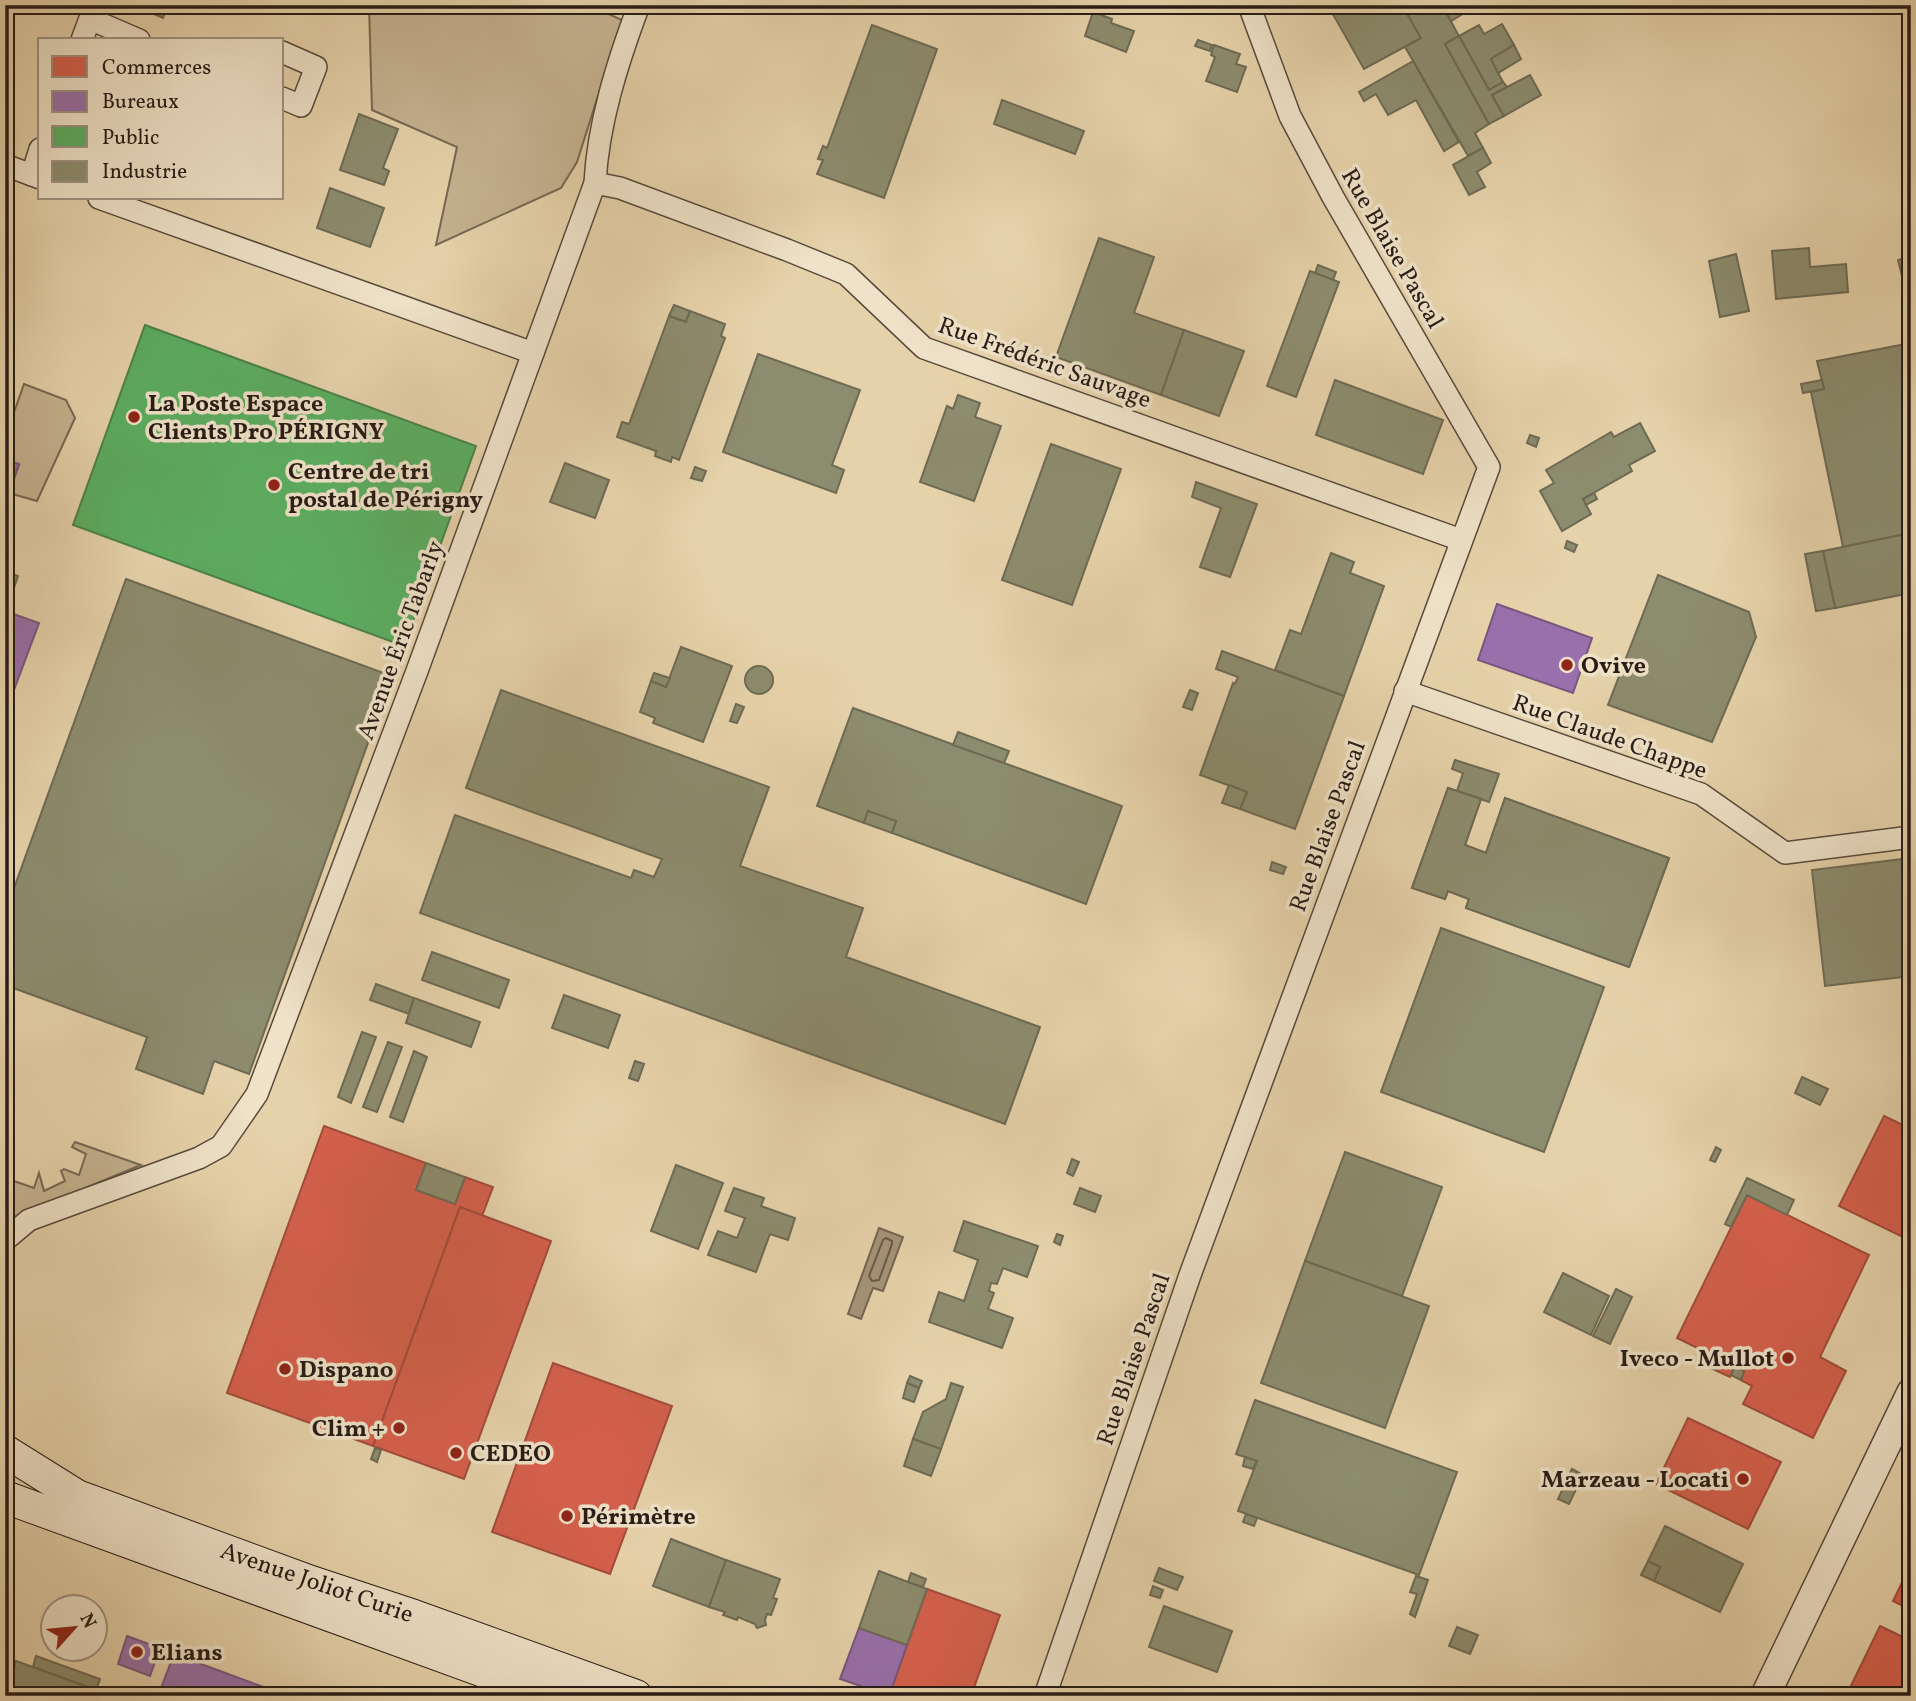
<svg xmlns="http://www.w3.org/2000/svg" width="1916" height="1701" font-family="Vollkorn,serif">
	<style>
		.green { fill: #c6b391; stroke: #766854; stroke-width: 2 }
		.water { fill: #a59478; stroke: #736451; stroke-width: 2 }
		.shops { fill: #d6604d; stroke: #a24c3c; stroke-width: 2 }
		.offices { fill: #9970ab; stroke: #77577e; stroke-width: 2 }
		.public { fill: #5aae61; stroke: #4b824a; stroke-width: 2 }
		.industry { fill: #8c8c6e; stroke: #6e6a54; stroke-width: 2; fill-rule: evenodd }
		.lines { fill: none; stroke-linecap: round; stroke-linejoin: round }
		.shore { stroke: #665847; stroke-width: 2 }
		.minor-casing { stroke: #574a3b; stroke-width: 24 }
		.tertiary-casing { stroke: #574a3b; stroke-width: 31 }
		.secondary-casing { stroke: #271c16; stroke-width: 34 }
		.minor { stroke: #efe2c8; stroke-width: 21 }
		.tertiary { stroke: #efe2c8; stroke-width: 28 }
		.secondary { stroke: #efe2c8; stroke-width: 32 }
		.poi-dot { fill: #8f2418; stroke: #efe2c8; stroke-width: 2.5 }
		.labels { text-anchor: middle; stroke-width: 7; stroke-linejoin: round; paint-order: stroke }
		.street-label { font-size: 24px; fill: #271c16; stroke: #efe2c8 }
		.poi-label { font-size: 24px; font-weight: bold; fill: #271c16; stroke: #efe2c8; text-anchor: start }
	</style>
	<rect width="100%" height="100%" fill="#e6d2aa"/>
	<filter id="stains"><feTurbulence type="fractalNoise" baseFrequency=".00286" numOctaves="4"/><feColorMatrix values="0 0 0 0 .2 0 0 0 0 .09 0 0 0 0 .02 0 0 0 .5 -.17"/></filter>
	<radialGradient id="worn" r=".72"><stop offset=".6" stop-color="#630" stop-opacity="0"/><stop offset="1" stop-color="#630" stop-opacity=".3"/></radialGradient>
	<!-- green -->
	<g class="green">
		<path d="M 369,5 L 589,5 L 622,20 L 577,162 L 561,188 L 436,245 L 457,147 L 372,110 Z"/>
		<path d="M 24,384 L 66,400 L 75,418 L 37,501 L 9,493 L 19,465 L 5,460 L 5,438 Z"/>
		<path d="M 75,1142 L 141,1165 L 5,1221 L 5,1178 L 34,1188 L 39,1173 L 44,1191 L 65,1181 L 61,1171 L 64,1169 L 79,1175 L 86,1154 L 72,1147 Z"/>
	</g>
	<!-- water -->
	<path class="water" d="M 879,1228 L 903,1237 L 883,1291 L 873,1288 L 861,1319 L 848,1314 Z"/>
	<!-- shops -->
	<g class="shops">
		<path d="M 1884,1116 L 1911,1129 L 1911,1232 L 1907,1239 L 1839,1206 Z"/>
		<path d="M 324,1126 L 426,1163 L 416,1190 L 455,1204 L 465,1177 L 493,1187 L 482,1216 L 460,1207 L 373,1446 L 227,1393 Z"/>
		<path d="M 1747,1195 L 1869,1255 L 1820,1357 L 1846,1371 L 1813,1438 L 1743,1404 L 1752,1386 L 1741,1380 L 1744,1371 L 1735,1366 L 1730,1377 L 1717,1371 L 1722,1360 L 1677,1338 Z"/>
		<path d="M 460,1207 L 551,1241 L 464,1479 L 373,1446 Z"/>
		<path d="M 553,1363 L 672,1406 L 610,1574 L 492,1532 Z"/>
		<path d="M 1688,1418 L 1781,1462 L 1748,1529 L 1656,1484 Z"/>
		<path d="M 1911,1564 L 1911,1610 L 1893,1601 Z"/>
		<path d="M 927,1589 L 1000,1615 L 971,1696 L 889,1696 Z"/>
		<path d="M 1880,1626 L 1911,1641 L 1911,1696 L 1846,1696 Z"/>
	</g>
	<!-- offices -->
	<g class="offices">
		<path d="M 5,460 L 19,464 L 5,503 Z"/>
		<path d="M 1497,604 L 1592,638 L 1573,693 L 1478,660 Z"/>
		<path d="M 5,611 L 39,623 L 5,714 Z"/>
		<path d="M 859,1628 L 907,1645 L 889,1696 L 840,1679 Z"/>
		<path d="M 127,1636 L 160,1648 L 150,1676 L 118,1664 Z"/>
		<path d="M 174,1654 L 288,1696 L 158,1696 Z"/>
	</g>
	<!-- public -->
	<path class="public" d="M 145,325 L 476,446 L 404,646 L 73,525 Z"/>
	<!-- industry -->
	<g class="industry">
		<path d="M 133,5 L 168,5 L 163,18 Z"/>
		<path d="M 1189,5 L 1208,5 L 1208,6 L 1206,11 Z"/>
		<path d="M 1338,5 L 1402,5 L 1421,38 L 1364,69 L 1330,9 Z"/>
		<path d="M 1402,5 L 1442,5 L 1459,36 L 1445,44 L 1489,124 L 1475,133 L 1483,148 L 1468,156 L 1405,47 L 1421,38 Z"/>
		<path d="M 1442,5 L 1462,5 L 1466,12 L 1451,21 Z"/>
		<path d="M 1462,5 L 1476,5 L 1477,6 L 1466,12 Z"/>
		<path d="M 1093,12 L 1112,19 L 1111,23 L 1134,31 L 1126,52 L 1085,36 Z"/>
		<path d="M 1502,24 L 1514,45 L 1491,59 L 1503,82 L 1489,90 L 1459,36 L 1479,25 L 1484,34 Z"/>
		<path d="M 872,25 L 937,49 L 884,198 L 817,174 L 823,160 L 818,159 L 823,146 L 827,148 Z"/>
		<path d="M 1459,36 L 1489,90 L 1503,82 L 1507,87 L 1492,95 L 1504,116 L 1489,124 L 1445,44 Z"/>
		<path d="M 1198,40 L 1212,45 L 1210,51 L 1195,46 Z"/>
		<path d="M 1214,45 L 1240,54 L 1236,64 L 1246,67 L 1237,92 L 1206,81 L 1215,57 L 1211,55 Z"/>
		<path d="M 1514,45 L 1521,59 L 1498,73 L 1491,59 Z"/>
		<path d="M 1413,61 L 1459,142 L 1444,151 L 1416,100 L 1388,115 L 1376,94 L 1364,101 L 1359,92 Z"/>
		<path d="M 1530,75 L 1541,95 L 1504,116 L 1492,95 Z"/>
		<path d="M 1002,100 L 1084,131 L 1075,154 L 994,124 Z"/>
		<path d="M 359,114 L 398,129 L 383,168 L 389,171 L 384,185 L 340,170 Z"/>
		<path d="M 1483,148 L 1491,163 L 1477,172 L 1485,187 L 1469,195 L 1453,165 Z"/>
		<path d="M 330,188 L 384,208 L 370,247 L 317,228 Z"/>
		<path d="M 1099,238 L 1154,257 L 1134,313 L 1184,330 L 1161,395 L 1056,357 Z"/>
		<path d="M 1809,248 L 1810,267 L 1846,264 L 1848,292 L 1776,299 L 1772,251 Z"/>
		<path d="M 1736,254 L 1749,311 L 1720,317 L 1709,261 Z"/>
		<path d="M 1911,257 L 1911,274 L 1902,276 L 1898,260 Z"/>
		<path d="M 1318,265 L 1336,272 L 1333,280 L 1315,273 Z"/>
		<path d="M 1310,271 L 1339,282 L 1296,397 L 1267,386 Z"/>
		<path d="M 674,305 L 690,311 L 686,322 L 669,316 Z"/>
		<path d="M 690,311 L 725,324 L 721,336 L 725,338 L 679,460 L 672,457 L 671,462 L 655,456 L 656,451 L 617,437 L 622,422 L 629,424 L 669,316 L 686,322 Z"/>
		<path d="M 1184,330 L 1244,351 L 1219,416 L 1161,395 Z"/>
		<path d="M 1911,343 L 1911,533 L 1843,547 L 1811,392 L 1824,389 L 1817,361 Z"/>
		<path d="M 758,354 L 860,390 L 832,465 L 844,470 L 836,493 L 723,452 Z"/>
		<path d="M 1335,380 L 1443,420 L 1423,474 L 1316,435 Z"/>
		<path d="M 1822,380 L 1824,389 L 1803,393 L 1801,384 Z"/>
		<path d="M 958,395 L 980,403 L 975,417 L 1001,426 L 974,501 L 920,482 L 947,406 L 953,409 Z"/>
		<path d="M 1640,423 L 1655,451 L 1629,465 L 1632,471 L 1583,499 L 1591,514 L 1562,531 L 1540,491 L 1554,483 L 1546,470 L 1611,432 L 1614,437 Z"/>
		<path d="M 1530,435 L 1539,438 L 1536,447 L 1527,443 Z"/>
		<path d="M 1051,444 L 1121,469 L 1072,605 L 1002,580 Z"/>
		<path d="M 565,463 L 609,480 L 595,518 L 550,502 Z"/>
		<path d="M 695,467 L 706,471 L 702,481 L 691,478 Z"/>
		<path d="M 1196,482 L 1257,504 L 1230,577 L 1200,567 L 1221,508 L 1192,497 Z"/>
		<path d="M 1594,493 L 1597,499 L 1586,505 L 1583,499 Z"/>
		<path d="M 1911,533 L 1911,593 L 1835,608 L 1823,551 Z"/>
		<path d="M 1567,541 L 1577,545 L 1574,552 L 1565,548 Z"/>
		<path d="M 1823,551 L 1835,608 L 1816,611 L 1805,554 Z"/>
		<path d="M 1331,553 L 1354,562 L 1350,573 L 1384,586 L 1344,696 L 1275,670 L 1290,630 L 1301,634 Z"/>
		<path d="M 5,571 L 18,576 L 6,611 L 5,611 Z"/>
		<path d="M 1658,575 L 1749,612 L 1756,637 L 1712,742 L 1608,705 Z"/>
		<path d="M 126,579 L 392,676 L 249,1074 L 214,1061 L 203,1094 L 136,1069 L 147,1037 L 5,985 L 5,913 Z"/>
		<path d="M 681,647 L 732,666 L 703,742 L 653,723 L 655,718 L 640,712 L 651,681 L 666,687 Z"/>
		<path d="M 1222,651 L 1344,696 L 1295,829 L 1240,809 L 1247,792 L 1200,775 L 1233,683 L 1235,684 L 1238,677 L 1216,669 Z"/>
		<circle cx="759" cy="680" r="14"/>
		<path d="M 654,673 L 670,678 L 666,687 L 651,681 Z"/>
		<path d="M 501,690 L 769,787 L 740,866 L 863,908 L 846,957 L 1040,1027 L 1005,1124 L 420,913 L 455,815 L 631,878 L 634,870 L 654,877 L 662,859 L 466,788 Z"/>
		<path d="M 1190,690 L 1198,693 L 1192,710 L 1183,707 Z"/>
		<path d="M 736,704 L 744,707 L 737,723 L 730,721 Z"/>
		<path d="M 853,708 L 1122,806 L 1086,904 L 892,833 L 896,821 L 868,811 L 864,823 L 817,806 Z"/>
		<path d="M 958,732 L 1009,751 L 1004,763 L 953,745 Z"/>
		<path d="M 1455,760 L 1499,774 L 1489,802 L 1457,791 L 1463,773 L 1452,769 Z"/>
		<path d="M 1229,785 L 1247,792 L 1240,809 L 1222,803 Z"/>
		<path d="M 1448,788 L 1481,799 L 1465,845 L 1486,853 L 1505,798 L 1669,858 L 1629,967 L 1466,908 L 1469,899 L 1448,891 L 1445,899 L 1412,888 ZM 1461,854 L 1483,862 L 1480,870 L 1458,863 Z"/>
		<path d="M 1448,788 L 1481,799 L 1465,845 L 1486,853 L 1505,798 L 1669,858 L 1629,967 L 1466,908 L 1469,899 L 1448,891 L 1445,899 L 1412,888 Z"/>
		<path d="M 868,811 L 896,821 L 892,833 L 864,823 Z"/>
		<path d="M 1911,858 L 1911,976 L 1825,986 L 1812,870 Z"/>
		<path d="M 1272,862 L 1286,867 L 1283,874 L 1270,870 Z"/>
		<path d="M 1441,928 L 1604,987 L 1544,1152 L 1381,1092 Z"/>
		<path d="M 432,952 L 509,980 L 499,1008 L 422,980 Z"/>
		<path d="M 376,984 L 414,998 L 409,1014 L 370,1000 Z"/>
		<path d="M 564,995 L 620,1015 L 608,1048 L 552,1028 Z"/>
		<path d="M 414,998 L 480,1022 L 471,1047 L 406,1023 Z"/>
		<path d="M 362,1032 L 376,1037 L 351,1103 L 338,1097 Z"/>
		<path d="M 388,1042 L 402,1047 L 377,1112 L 363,1107 Z"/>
		<path d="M 414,1051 L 427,1057 L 403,1122 L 390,1117 Z"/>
		<path d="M 635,1061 L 644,1064 L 638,1081 L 629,1078 Z"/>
		<path d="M 1802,1077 L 1828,1089 L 1820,1105 L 1795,1093 Z"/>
		<path d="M 1716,1147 L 1721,1150 L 1715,1162 L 1710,1160 Z"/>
		<path d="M 1345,1152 L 1442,1187 L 1402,1296 L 1305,1261 Z"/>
		<path d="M 1072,1159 L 1079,1162 L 1073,1176 L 1067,1173 Z"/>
		<path d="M 426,1163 L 465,1177 L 455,1204 L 416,1190 Z"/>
		<path d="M 676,1165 L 723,1183 L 698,1249 L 651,1231 Z"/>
		<path d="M 1747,1178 L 1794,1200 L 1787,1215 L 1747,1195 L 1731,1227 L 1725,1224 Z"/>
		<path d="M 734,1188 L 764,1198 L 761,1206 L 795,1218 L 788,1240 L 770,1234 L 756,1272 L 708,1255 L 718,1231 L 737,1238 L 745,1218 L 725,1211 Z"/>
		<path d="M 1080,1188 L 1101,1196 L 1095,1212 L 1074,1204 Z"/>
		<path d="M 964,1221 L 1038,1246 L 1027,1277 L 1003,1268 L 997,1284 L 991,1283 L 989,1291 L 994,1293 L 988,1309 L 1013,1318 L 1002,1348 L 929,1322 L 939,1292 L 964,1301 L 978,1260 L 954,1251 Z"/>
		<path d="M 1057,1234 L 1063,1236 L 1060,1245 L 1054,1242 Z"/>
		<path d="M 1305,1261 L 1429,1306 L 1385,1428 L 1261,1383 Z"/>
		<path d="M 1563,1273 L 1609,1296 L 1591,1335 L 1544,1312 Z"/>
		<path d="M 1616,1289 L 1632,1297 L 1610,1344 L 1593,1336 Z"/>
		<path d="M 1709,1354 L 1722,1360 L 1717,1371 L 1704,1365 Z"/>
		<path d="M 1735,1366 L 1744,1371 L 1741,1380 L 1731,1375 Z"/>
		<path d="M 910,1376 L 922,1381 L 919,1388 L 907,1383 Z"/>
		<path d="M 907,1383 L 919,1388 L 914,1402 L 903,1398 Z"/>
		<path d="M 951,1383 L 963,1387 L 941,1449 L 913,1439 L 923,1412 L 946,1399 Z"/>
		<path d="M 1255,1400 L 1457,1472 L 1419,1575 L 1238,1511 L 1257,1461 L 1236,1454 Z"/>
		<path d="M 913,1439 L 941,1449 L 931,1476 L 904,1466 Z"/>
		<path d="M 375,1448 L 381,1450 L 377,1462 L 371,1459 Z"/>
		<path d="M 1245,1457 L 1257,1461 L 1253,1469 L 1243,1466 Z"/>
		<path d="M 1572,1469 L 1583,1475 L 1569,1504 L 1558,1499 Z"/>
		<path d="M 1246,1514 L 1257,1518 L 1254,1526 L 1243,1522 Z"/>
		<path d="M 1665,1526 L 1743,1564 L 1720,1612 L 1654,1581 L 1660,1567 L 1648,1561 Z"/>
		<path d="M 671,1539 L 726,1560 L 709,1607 L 653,1586 Z"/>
		<path d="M 726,1560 L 780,1579 L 773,1598 L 777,1599 L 771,1615 L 767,1614 L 765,1620 L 766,1625 L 757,1628 L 755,1624 L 738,1617 L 737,1620 L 723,1615 L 725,1612 L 709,1607 Z"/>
		<path d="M 1648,1561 L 1660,1567 L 1654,1581 L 1641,1575 Z"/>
		<path d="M 1159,1568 L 1183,1577 L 1177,1590 L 1154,1581 Z"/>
		<path d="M 879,1571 L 927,1589 L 907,1645 L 859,1628 Z"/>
		<path d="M 911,1573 L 926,1579 L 923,1587 L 908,1582 Z"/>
		<path d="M 1416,1576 L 1428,1580 L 1415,1617 L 1410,1614 L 1417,1594 L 1410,1592 Z"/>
		<path d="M 1153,1586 L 1163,1590 L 1160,1598 L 1150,1595 Z"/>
		<path d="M 1164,1606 L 1232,1631 L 1217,1672 L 1149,1647 Z"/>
		<path d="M 1457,1627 L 1478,1635 L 1470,1654 L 1449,1646 Z"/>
		<path d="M 36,1656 L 100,1679 L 96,1690 L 33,1667 Z"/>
		<path d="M 16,1661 L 96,1690 L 113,1696 L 5,1696 Z"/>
	</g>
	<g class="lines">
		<!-- shore -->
		<path class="shore" d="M 886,1238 L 892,1241 L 892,1244 L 879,1280 L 872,1281 L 869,1276 L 883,1240 Z"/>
		<defs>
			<g id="minor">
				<path d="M 90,19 L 139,40"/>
				<path d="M 82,40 L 95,5"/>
				<path d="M 282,52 L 316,67 L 301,106 L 282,98"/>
				<path d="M 5,165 L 40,178"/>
				<path d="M 32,175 L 40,149"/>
				<path d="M 595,183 L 620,188 L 787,250 L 846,274 L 924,348 L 1461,540"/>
				<path d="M 533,353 L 595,183 C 598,123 618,61 639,5"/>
				<path d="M 1405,691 L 1701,794 L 1785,853 L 1911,837"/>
				<path d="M 5,1240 L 29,1220 L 199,1158 L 221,1146 L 257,1094 L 417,671 L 533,353 L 99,198"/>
				<path d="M 1045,1696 L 1190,1275 L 1489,467 L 1333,197 L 1290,116 L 1249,5"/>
			</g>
			<path id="tertiary" d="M 1765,1696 L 1911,1393"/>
			<g id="secondary">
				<path d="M 5,1451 L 77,1496 L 311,1582 L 414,1616 L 636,1696"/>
				<path d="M 5,1497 L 552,1696"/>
			</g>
		</defs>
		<!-- minor casing -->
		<use href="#minor" class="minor-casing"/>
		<!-- tertiary casing -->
		<use href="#tertiary" class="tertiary-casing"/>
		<!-- secondary casing -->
		<use href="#secondary" class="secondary-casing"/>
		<!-- minor -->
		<use href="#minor" class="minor"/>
		<!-- tertiary -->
		<use href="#tertiary" class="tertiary"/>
		<!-- secondary -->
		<use href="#secondary" class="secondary"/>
	</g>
	<!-- markers -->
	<g class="poi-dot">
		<circle cx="134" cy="417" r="7"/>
		<circle cx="274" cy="485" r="7"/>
		<circle cx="1567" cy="665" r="7"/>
		<circle cx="1788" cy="1358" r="7"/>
		<circle cx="285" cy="1369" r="7"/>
		<circle cx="399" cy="1428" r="7"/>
		<circle cx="456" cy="1453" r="7"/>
		<circle cx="1743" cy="1479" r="7"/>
		<circle cx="567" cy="1516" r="7"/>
		<circle cx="137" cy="1652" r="7"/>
	</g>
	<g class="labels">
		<!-- street labels -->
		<g class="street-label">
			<text transform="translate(1393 248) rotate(60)" y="8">Rue Blaise Pascal</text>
			<text transform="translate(1045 362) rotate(20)" y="8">Rue Frédéric Sauvage</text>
			<text transform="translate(400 640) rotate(-70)" y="8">Avenue Éric Tabarly</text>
			<text transform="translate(1610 736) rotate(20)" y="8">Rue Claude Chappe</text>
			<text transform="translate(1327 826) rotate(-70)" y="8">Rue Blaise Pascal</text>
			<text transform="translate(1133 1359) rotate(-71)" y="8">Rue Blaise Pascal</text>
			<text transform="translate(317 1582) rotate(19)" y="8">Avenue Joliot Curie</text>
		</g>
		<!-- poi labels -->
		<g class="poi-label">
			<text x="148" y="411">La Poste Espace<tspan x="148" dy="28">Clients Pro PÉRIGNY</tspan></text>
			<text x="288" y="479">Centre de tri<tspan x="288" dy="28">postal de Périgny</tspan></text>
			<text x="1581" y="673">Ovive</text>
			<text x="1774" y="1366" text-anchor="end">Iveco - Mullot</text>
			<text x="299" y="1377">Dispano</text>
			<text x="385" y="1436" text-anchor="end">Clim +</text>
			<text x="470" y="1461">CEDEO</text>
			<text x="1729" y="1487" text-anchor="end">Marzeau - Locati</text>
			<text x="581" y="1524">Périmètre</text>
			<text x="151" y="1660">Elians</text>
		</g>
	</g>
	<!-- margin -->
	<rect width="1916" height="1701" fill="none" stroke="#e6d2aa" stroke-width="28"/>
	<rect x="7" y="7" width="1902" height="1687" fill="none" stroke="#271c16" stroke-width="3.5"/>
	<rect x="14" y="14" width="1888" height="1673" fill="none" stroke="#271c16" stroke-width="2"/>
	<!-- legend -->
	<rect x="38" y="38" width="245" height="161" fill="#efe2c8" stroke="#9f9381" stroke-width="2"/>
	<rect x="52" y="56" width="35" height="21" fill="#d6604d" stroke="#9f9381" stroke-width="2"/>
	<text x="102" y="74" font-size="21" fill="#271c16">Commerces</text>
	<rect x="52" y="91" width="35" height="21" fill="#9970ab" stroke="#9f9381" stroke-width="2"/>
	<text x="102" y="108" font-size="21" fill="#271c16">Bureaux</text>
	<rect x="52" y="126" width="35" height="21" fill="#5aae61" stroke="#9f9381" stroke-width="2"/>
	<text x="102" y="144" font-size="21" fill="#271c16">Public</text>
	<rect x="52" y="161" width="35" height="21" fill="#8c8c6e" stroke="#9f9381" stroke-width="2"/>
	<text x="102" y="178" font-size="21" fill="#271c16">Industrie</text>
	<!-- north arrow -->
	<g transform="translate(74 1628) rotate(63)"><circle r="33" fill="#efe2c8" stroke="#9f9381" stroke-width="2"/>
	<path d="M0-5L12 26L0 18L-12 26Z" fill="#8f2418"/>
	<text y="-10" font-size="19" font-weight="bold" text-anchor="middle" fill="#271c16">N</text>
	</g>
	<rect width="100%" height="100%" filter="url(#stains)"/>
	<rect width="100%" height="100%" fill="url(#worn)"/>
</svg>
